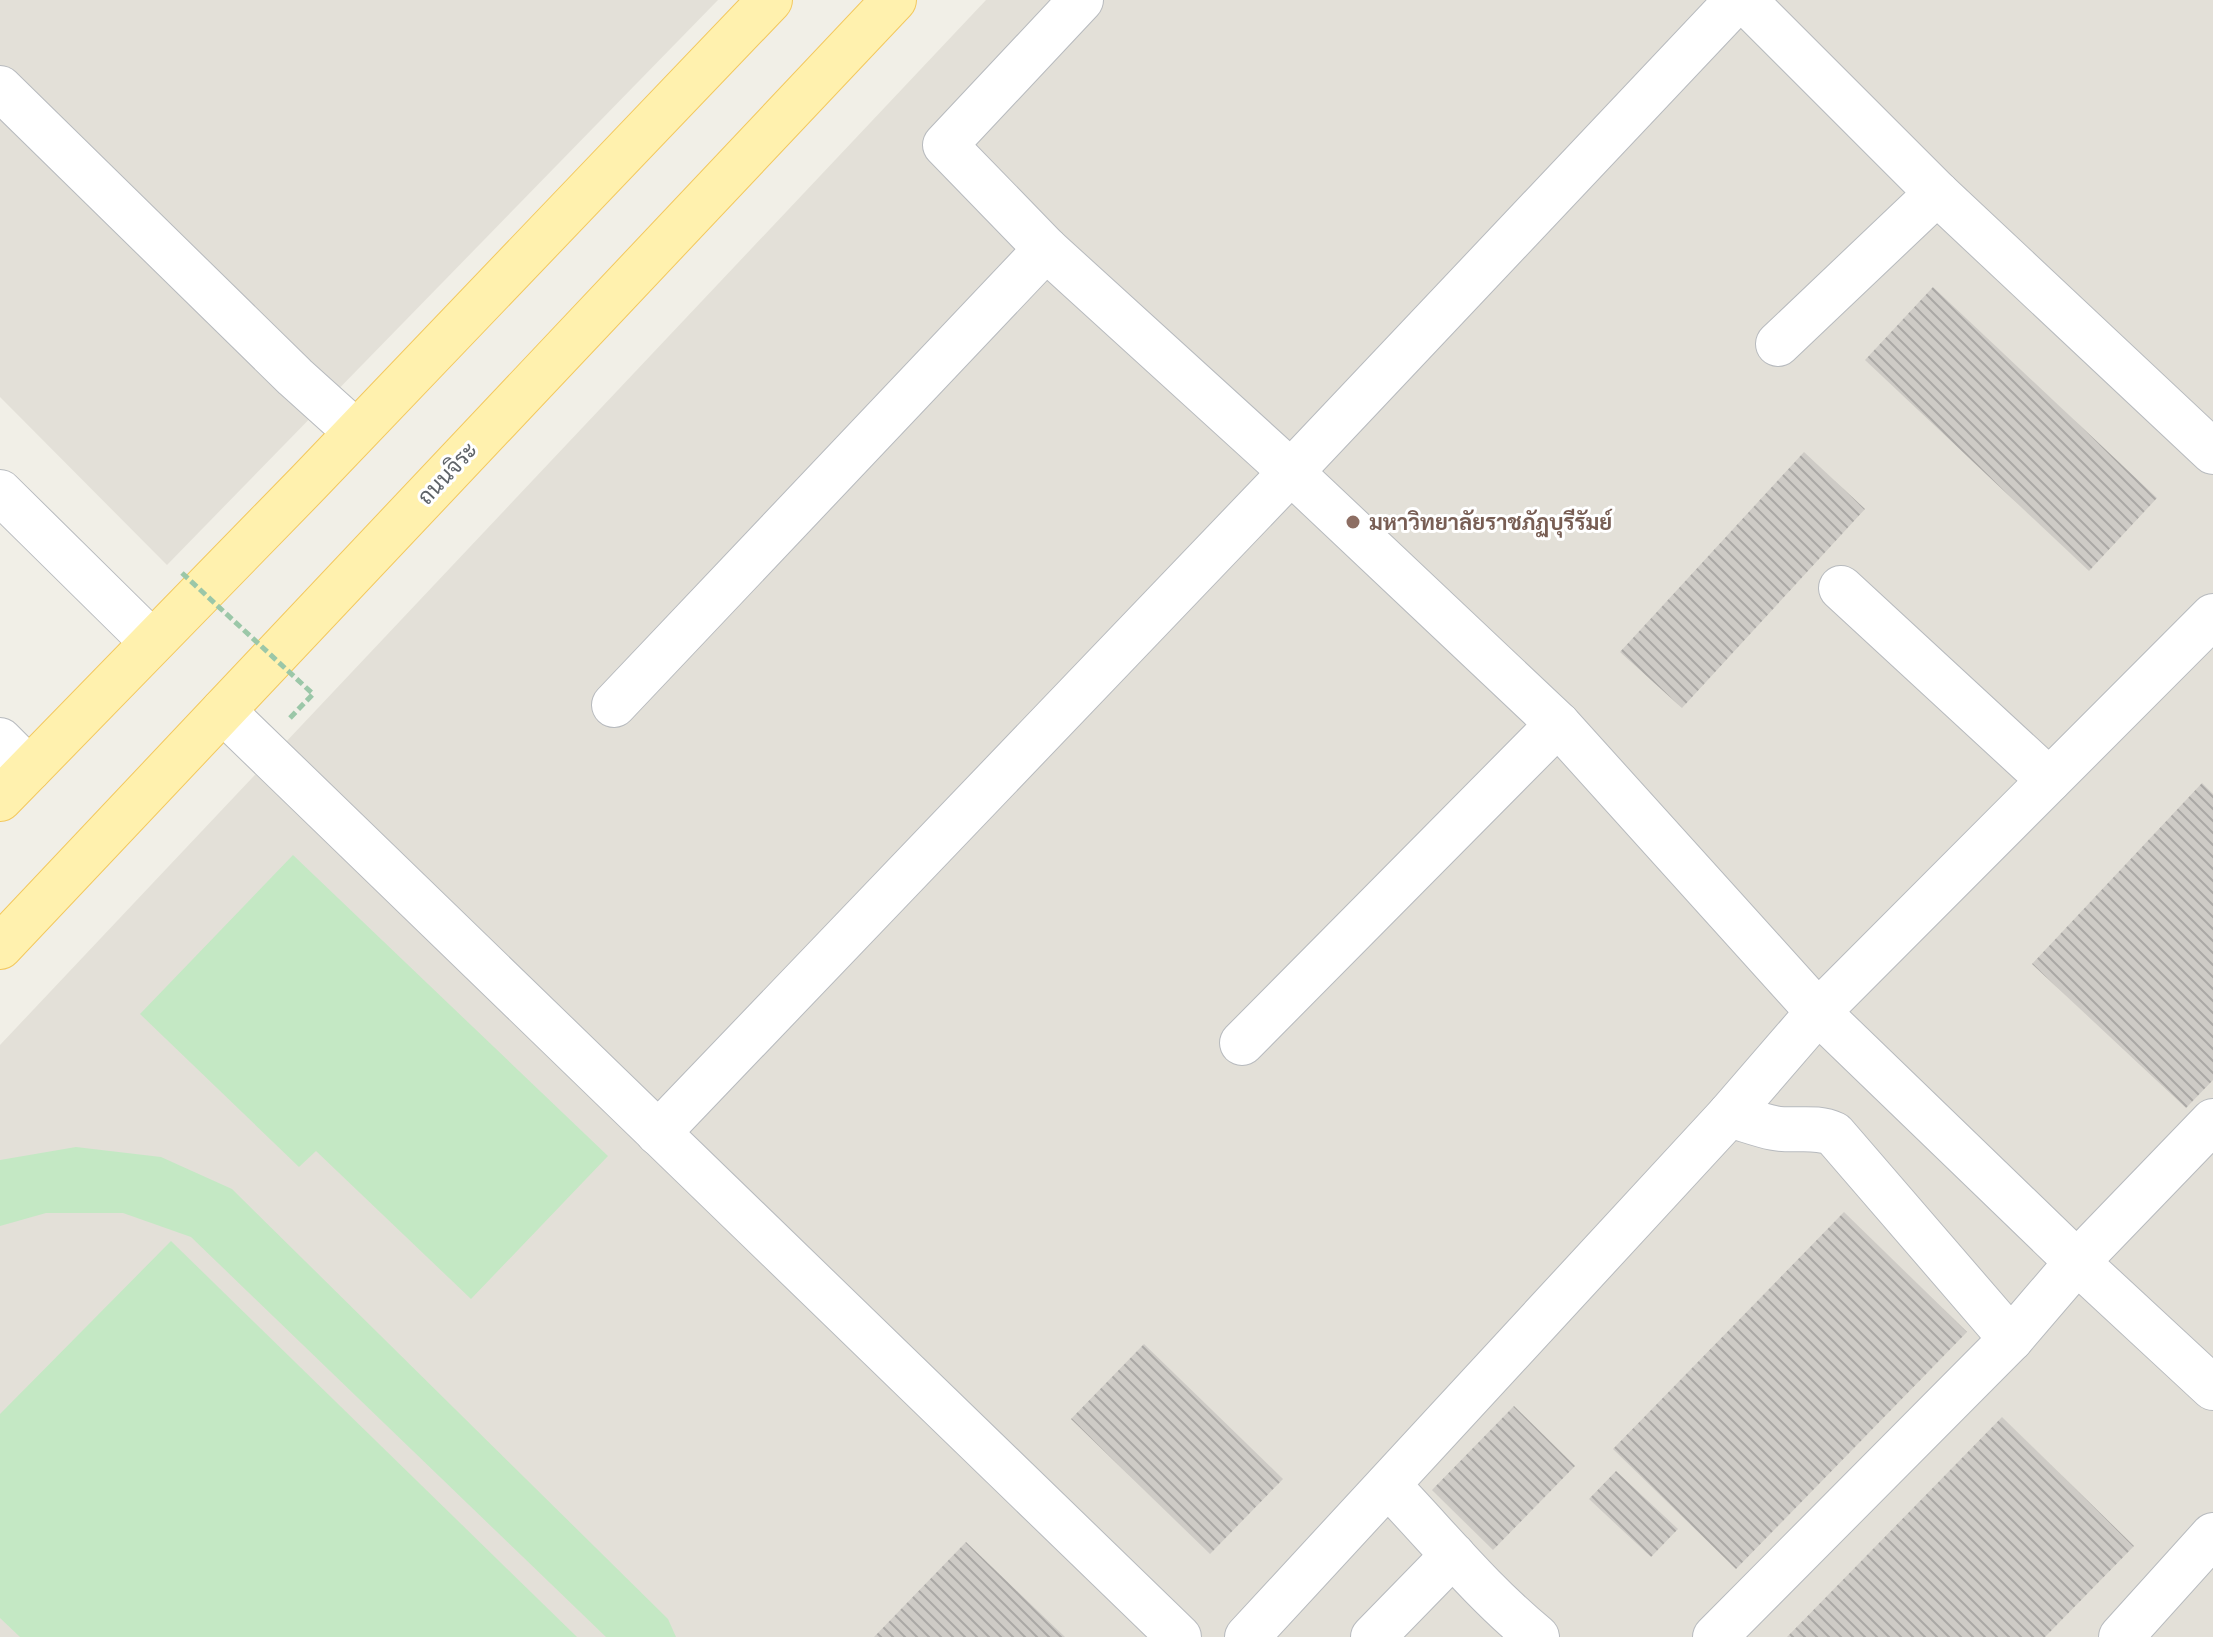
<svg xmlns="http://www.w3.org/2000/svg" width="2213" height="1637" font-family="'Asap Condensed',Sarabun,sans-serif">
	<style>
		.education { fill: #e3e0d8 }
		.park { fill: #c4e8c4 }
		.building { fill: url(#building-back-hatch) }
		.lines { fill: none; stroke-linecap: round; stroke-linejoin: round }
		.minor-casing { stroke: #b7babe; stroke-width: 46 }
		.major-casing { stroke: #f3c85e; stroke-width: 46 }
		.path { stroke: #9bc7a8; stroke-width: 5; stroke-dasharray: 8 4; stroke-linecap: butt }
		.minor { stroke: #fff; stroke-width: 44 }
		.major { stroke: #fff1ae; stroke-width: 44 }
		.path-bridge { stroke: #9bc7a8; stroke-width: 5; stroke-dasharray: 8 4; stroke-linecap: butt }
		.education-dot { fill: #8d6e63; stroke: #fff; stroke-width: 3 }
		.labels { text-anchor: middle; stroke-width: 6; stroke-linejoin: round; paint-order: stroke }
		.street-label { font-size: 22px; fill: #5e6368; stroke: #fff }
		.education-label { font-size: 22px; font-weight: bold; fill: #785e54; stroke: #fff; text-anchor: start }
	</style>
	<defs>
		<pattern id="building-back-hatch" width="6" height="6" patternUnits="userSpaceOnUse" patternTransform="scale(2)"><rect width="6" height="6" fill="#cecbc6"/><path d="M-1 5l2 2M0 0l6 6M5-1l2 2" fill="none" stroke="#aaa8a5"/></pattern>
	</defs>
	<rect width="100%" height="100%" fill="#f1efe7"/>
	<!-- education -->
	<g class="education">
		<path d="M 0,0 L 718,0 L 167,565 L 0,397 Z"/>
		<path d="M 986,0 L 2213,0 L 2213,1637 L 0,1637 L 0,1045 Z"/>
	</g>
	<!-- park -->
	<g class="park">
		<path d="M 293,855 L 608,1156 L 471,1299 L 316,1151 L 299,1167 L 140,1014 Z"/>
		<path d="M 76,1147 L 161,1157 L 232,1189 L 668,1619 L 676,1637 L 606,1637 L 191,1237 L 123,1213 L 46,1213 L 0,1226 L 0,1160 Z"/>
		<path d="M 171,1241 L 577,1637 L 20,1637 L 0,1618 L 0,1414 Z"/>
	</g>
	<!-- building -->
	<g class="building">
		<path d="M 1933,287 L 2157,498 L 2089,571 L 1865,360 Z"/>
		<path d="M 1804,452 L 1865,509 L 1682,708 L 1620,652 Z"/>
		<path d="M 2202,783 L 2213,794 L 2213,1080 L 2186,1108 L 2032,964 Z"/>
		<path d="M 1844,1212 L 1967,1332 L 1736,1569 L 1613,1449 Z"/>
		<path d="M 1144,1344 L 1283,1479 L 1210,1554 L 1071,1419 Z"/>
		<path d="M 1514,1406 L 1575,1466 L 1493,1550 L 1432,1490 Z"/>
		<path d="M 2002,1417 L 2134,1546 L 2045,1637 L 1787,1637 Z"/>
		<path d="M 1616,1471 L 1678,1529 L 1651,1557 L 1589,1499 Z"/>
		<path d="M 966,1542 L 1065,1637 L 874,1637 Z"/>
	</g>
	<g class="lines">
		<defs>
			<g id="minor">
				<path d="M 1081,0 L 945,145 L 1046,249 L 1291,472 L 1558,724 L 1818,1012 L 2077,1262 L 2213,1388"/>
				<path d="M 1744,0 L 1937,193 L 2213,452"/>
				<path d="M 0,88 L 295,377 L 356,432"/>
				<path d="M 1778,344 L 1937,193"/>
				<path d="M 0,492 L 152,642"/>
				<path d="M 1841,588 L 2049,780"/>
				<path d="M 614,705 L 1046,249"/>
				<path d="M 223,711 L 1179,1637"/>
				<path d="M 0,740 L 29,769"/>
				<path d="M 1242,1043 L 1558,724"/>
				<path d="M 1729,1115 C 1744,1119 1759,1125 1774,1128 C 1794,1132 1815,1125 1834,1134 L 2011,1339"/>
				<path d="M 658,1133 L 1291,472 L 1737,0"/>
				<path d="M 1388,1485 C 1437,1536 1482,1592 1537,1637"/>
				<path d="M 1247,1637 L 1729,1115 L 1818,1012 L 2213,616"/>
				<path d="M 1373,1637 L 1453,1555"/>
				<path d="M 1715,1637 L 2011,1339 L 2077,1262 L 2213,1121"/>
				<path d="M 2121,1637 L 2213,1535"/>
			</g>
			<g id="major">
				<path d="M 0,799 L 309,482 L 770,0"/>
				<path d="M 0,947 L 894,0"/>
			</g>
		</defs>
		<!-- minor casing -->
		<use href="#minor" class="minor-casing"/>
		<!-- major casing -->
		<use href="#major" class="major-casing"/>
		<!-- path -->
		<path class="path" d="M 290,718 L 313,694"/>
		<!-- minor -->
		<use href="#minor" class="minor"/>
		<!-- major -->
		<use href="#major" class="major"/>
		<!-- path-bridge -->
		<path class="path-bridge" d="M 182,573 L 313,694"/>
	</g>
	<!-- markers -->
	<circle class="education-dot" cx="1353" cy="522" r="8"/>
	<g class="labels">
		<!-- street labels -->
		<g class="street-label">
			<text transform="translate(447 473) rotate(-47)" y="8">ถนนจิระ</text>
		</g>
		<!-- education labels -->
		<g class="education-label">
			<text x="1369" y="530">มหาวิทยาลัยราชภัฏบุรีรัมย์</text>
		</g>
	</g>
</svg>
